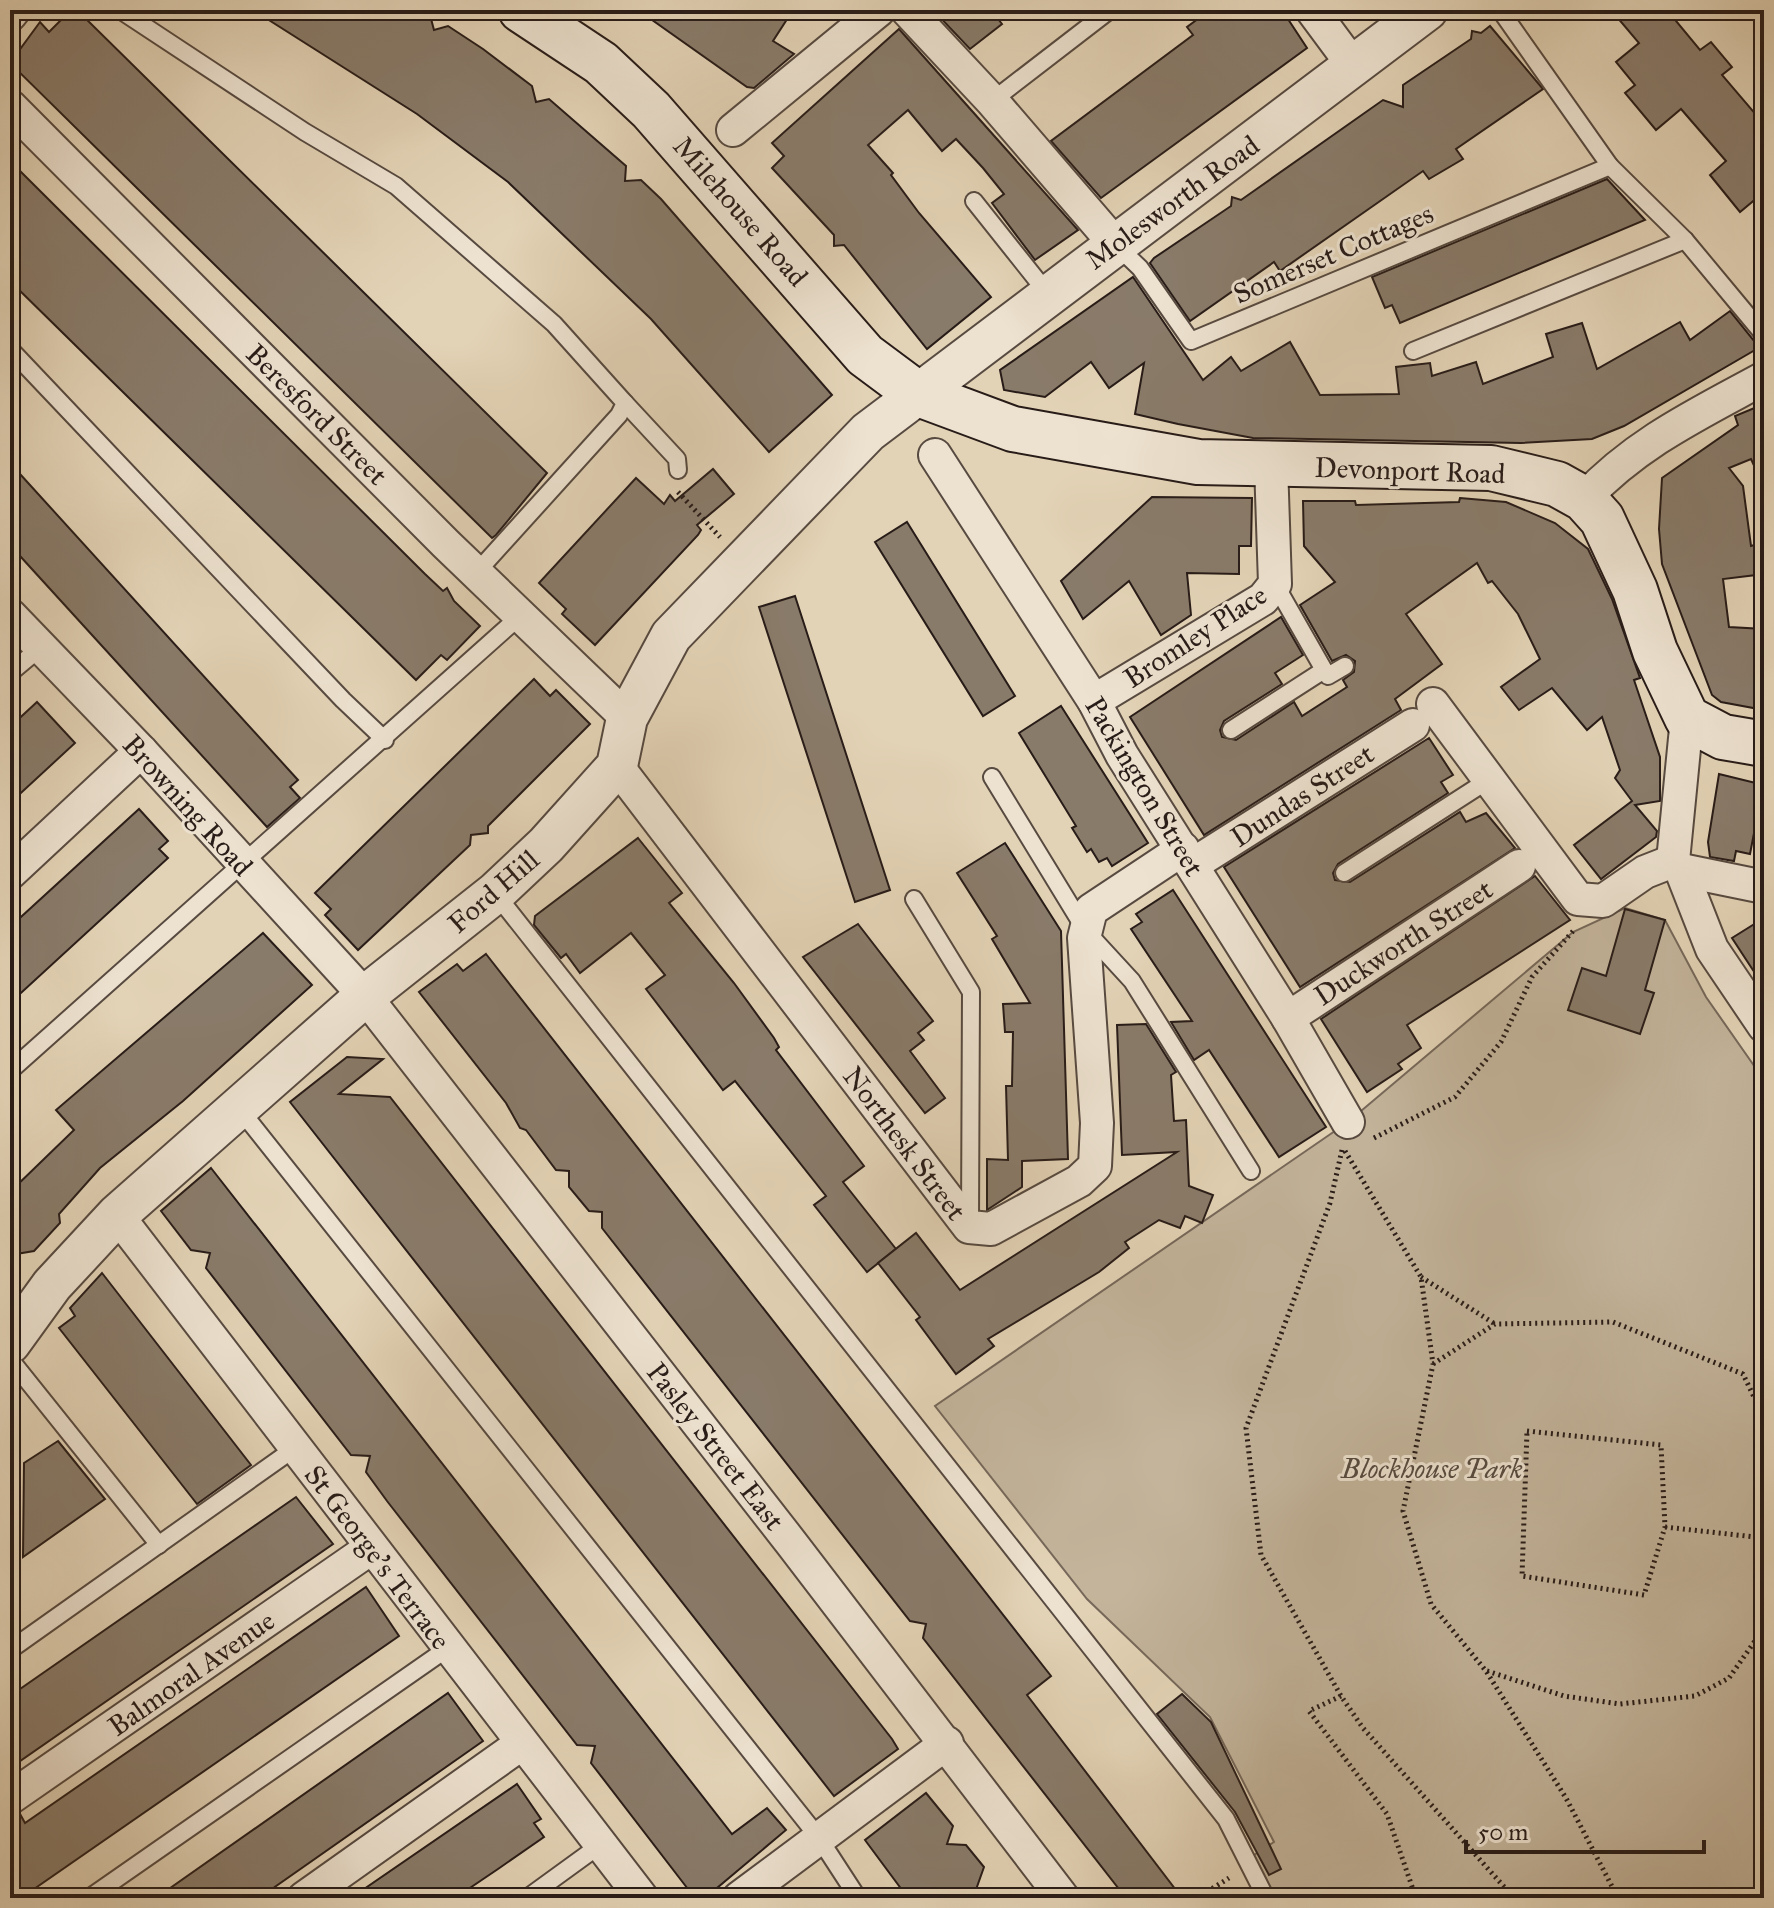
<svg xmlns="http://www.w3.org/2000/svg" width="1774" height="1908" font-family="'IM FELL Great Primer',serif">
	<style>
		.green { fill: #c3b49b; stroke: #76685a; stroke-width: 2 }
		.building { fill: #897b6a; stroke: #281c18; stroke-width: 2 }
		.lines { fill: none; stroke-linecap: round; stroke-linejoin: round }
		.service-casing { stroke: #574a40; stroke-width: 20 }
		.minor-casing { stroke: #574a40; stroke-width: 36 }
		.tertiary-casing { stroke: #574a40; stroke-width: 44 }
		.secondary-casing { stroke: #281c18; stroke-width: 48 }
		.path { stroke: #281c18; stroke-width: 5; stroke-dasharray: 2 4; stroke-linecap: butt }
		.service { stroke: #ede2d0; stroke-width: 16 }
		.minor { stroke: #ede2d0; stroke-width: 32 }
		.tertiary { stroke: #ede2d0; stroke-width: 40 }
		.secondary { stroke: #ede2d0; stroke-width: 44 }
		.labels { text-anchor: middle; stroke-width: 6; stroke-linejoin: round; paint-order: stroke }
		.street-label { font-size: 28px; fill: #281c18; stroke: #ede2d0 }
		.park-label { font-size: 28px; font-style: italic; fill: #564a3f; stroke: #ede2d0 }
	</style>
	<rect width="100%" height="100%" fill="#e3d3b6"/>
	<filter id="stains"><feTurbulence type="fractalNoise" baseFrequency=".0025" numOctaves="4"/><feColorMatrix values="0 0 0 0 .2 0 0 0 0 .09 0 0 0 0 .02 0 0 0 .5 -.17"/></filter>
	<radialGradient id="worn" r=".72"><stop offset=".6" stop-color="#630" stop-opacity="0"/><stop offset="1" stop-color="#630" stop-opacity=".3"/></radialGradient>
	<!-- green -->
	<path class="green" d="M 1625,908 L 1665,920 L 1706,997 L 1764,1080 L 1764,1898 L 1275,1898 L 1254,1855 L 1274,1842 L 1210,1717 L 1087,1599 L 935,1406 L 1348,1122 L 1573,932 Z"/>
	<!-- building -->
	<g class="building">
		<path d="M 71,10 L 77,10 L 547,473 L 496,535 L 492,538 L 10,63 L 40,22 L 49,32 Z"/>
		<path d="M 253,10 L 422,10 L 430,15 L 434,30 L 448,26 L 483,49 L 532,86 L 536,102 L 549,99 L 626,166 L 625,181 L 641,180 L 661,199 L 832,395 L 769,452 L 651,319 L 508,182 L 417,114 Z"/>
		<path d="M 638,10 L 793,10 L 773,41 L 794,54 L 754,88 L 747,87 Z"/>
		<path d="M 933,10 L 991,10 L 1002,24 L 970,49 Z"/>
		<path d="M 1210,10 L 1282,10 L 1307,48 L 1101,198 L 1051,141 L 1193,35 L 1187,27 Z"/>
		<path d="M 1611,10 L 1667,10 L 1700,50 L 1711,42 L 1732,67 L 1722,75 L 1764,124 L 1764,192 L 1740,212 L 1710,175 L 1726,161 L 1681,109 L 1656,130 L 1625,93 L 1635,85 L 1616,62 L 1639,43 Z"/>
		<path d="M 1490,26 L 1543,89 L 1456,149 L 1463,159 L 1429,179 L 1423,171 L 1280,271 L 1274,262 L 1190,321 L 1150,263 L 1154,258 L 1231,206 L 1232,197 L 1241,200 L 1383,100 L 1403,107 L 1403,85 L 1471,39 L 1472,31 L 1481,33 Z"/>
		<path d="M 899,29 L 1078,230 L 1035,260 L 992,203 L 1004,194 L 983,168 L 956,139 L 942,151 L 908,110 L 868,145 L 893,173 L 891,175 L 919,213 L 991,297 L 927,349 L 844,245 L 834,246 L 834,235 L 772,168 L 784,156 L 772,143 Z"/>
		<path d="M 10,161 L 425,574 L 443,591 L 447,588 L 454,601 L 480,626 L 447,660 L 441,655 L 416,680 L 10,281 Z"/>
		<path d="M 1607,179 L 1645,220 L 1400,323 L 1392,305 L 1385,308 L 1372,277 Z"/>
		<path d="M 1133,277 L 1203,380 L 1231,357 L 1241,371 L 1290,342 L 1320,395 L 1399,394 L 1396,367 L 1430,363 L 1432,376 L 1476,362 L 1483,384 L 1553,357 L 1546,334 L 1582,323 L 1597,369 L 1680,322 L 1690,340 L 1730,311 L 1755,342 L 1755,350 L 1624,426 L 1592,439 L 1521,443 L 1253,438 L 1178,424 L 1135,414 L 1144,363 L 1109,388 L 1091,362 L 1045,397 L 1004,390 L 1000,370 Z"/>
		<path d="M 1764,404 L 1764,487 L 1751,459 L 1729,468 L 1743,486 L 1751,546 L 1764,542 L 1764,574 L 1723,579 L 1729,627 L 1764,629 L 1764,710 L 1721,702 L 1712,695 L 1662,564 L 1659,529 L 1662,478 L 1738,425 L 1735,416 Z"/>
		<path d="M 10,463 L 298,780 L 290,787 L 300,798 L 267,827 L 10,545 Z"/>
		<path d="M 713,469 L 734,494 L 697,525 L 701,530 L 698,535 L 595,645 L 562,614 L 566,609 L 539,583 L 636,478 L 664,504 L 670,495 L 675,501 Z"/>
		<path d="M 1152,497 L 1252,498 L 1251,546 L 1239,546 L 1239,574 L 1187,573 L 1191,615 L 1161,635 L 1129,581 L 1083,619 L 1061,581 Z"/>
		<path d="M 1460,498 L 1506,502 L 1555,523 L 1588,549 L 1612,599 L 1640,678 L 1634,680 L 1660,757 L 1660,801 L 1635,805 L 1657,831 L 1656,837 L 1601,879 L 1574,845 L 1632,801 L 1615,778 L 1620,770 L 1602,717 L 1587,730 L 1552,688 L 1519,710 L 1501,687 L 1540,659 L 1518,614 L 1492,581 L 1488,583 L 1477,563 L 1406,614 L 1442,664 L 1395,699 L 1401,710 L 1204,835 L 1130,717 L 1281,617 L 1303,655 L 1275,673 L 1282,684 L 1224,721 L 1220,730 L 1222,737 L 1236,740 L 1294,702 L 1302,716 L 1347,687 L 1343,680 L 1354,672 L 1355,661 L 1346,655 L 1332,661 L 1300,605 L 1335,582 L 1304,546 L 1303,501 L 1355,501 L 1356,505 L 1459,502 Z"/>
		<path d="M 907,522 L 1015,696 L 983,716 L 875,542 Z"/>
		<path d="M 795,596 L 890,890 L 855,902 L 759,607 Z"/>
		<path d="M 534,679 L 550,696 L 556,690 L 590,724 L 488,826 L 488,833 L 471,835 L 470,845 L 358,950 L 325,915 L 331,909 L 315,893 Z"/>
		<path d="M 37,702 L 75,743 L 10,803 L 10,727 Z"/>
		<path d="M 1061,706 L 1148,843 L 1112,866 L 1107,858 L 1099,862 L 1091,849 L 1087,852 L 1072,828 L 1076,826 L 1019,733 Z"/>
		<path d="M 1429,738 L 1453,775 L 1441,782 L 1448,793 L 1338,864 L 1333,873 L 1335,880 L 1350,882 L 1460,812 L 1466,822 L 1486,813 L 1515,848 L 1300,987 L 1224,867 Z"/>
		<path d="M 1719,774 L 1764,785 L 1764,830 L 1755,828 L 1750,854 L 1736,851 L 1734,861 L 1710,857 L 1708,842 Z"/>
		<path d="M 139,809 L 168,841 L 159,849 L 168,858 L 10,1003 L 10,927 Z"/>
		<path d="M 638,838 L 682,893 L 669,903 L 734,983 L 774,1038 L 779,1047 L 776,1050 L 864,1166 L 843,1182 L 896,1249 L 867,1272 L 814,1205 L 826,1196 L 735,1081 L 723,1090 L 646,989 L 665,975 L 631,933 L 580,973 L 566,954 L 561,958 L 534,925 L 535,916 Z"/>
		<path d="M 1005,843 L 1061,931 L 1068,1159 L 1022,1161 L 1022,1187 L 987,1210 L 987,1159 L 1008,1160 L 1006,1086 L 1012,1086 L 1013,1032 L 1005,1032 L 1003,1004 L 1030,1003 L 992,939 L 997,936 L 957,873 Z"/>
		<path d="M 1535,876 L 1570,920 L 1407,1025 L 1421,1048 L 1398,1064 L 1402,1069 L 1367,1092 L 1321,1019 Z"/>
		<path d="M 1173,890 L 1326,1127 L 1279,1157 L 1209,1050 L 1194,1060 L 1171,1022 L 1192,1021 L 1131,929 L 1142,922 L 1136,914 Z"/>
		<path d="M 1625,909 L 1665,920 L 1645,990 L 1654,993 L 1640,1034 L 1568,1010 L 1582,968 L 1606,976 Z"/>
		<path d="M 1764,918 L 1764,987 L 1732,938 Z"/>
		<path d="M 858,924 L 933,1021 L 918,1033 L 924,1040 L 910,1051 L 945,1098 L 925,1113 L 803,957 Z"/>
		<path d="M 263,933 L 312,985 L 183,1101 L 100,1168 L 59,1214 L 60,1223 L 34,1251 L 10,1255 L 10,1192 L 74,1130 L 56,1110 Z"/>
		<path d="M 486,954 L 1051,1676 L 1027,1695 L 1182,1898 L 1126,1898 L 923,1638 L 926,1624 L 910,1621 L 602,1228 L 602,1212 L 589,1211 L 569,1187 L 569,1171 L 556,1170 L 526,1130 L 520,1128 L 506,1103 L 419,992 L 457,964 L 463,971 Z"/>
		<path d="M 1146,1024 L 1176,1072 L 1171,1075 L 1174,1121 L 1186,1120 L 1189,1186 L 1213,1195 L 1202,1223 L 1185,1216 L 1180,1228 L 1159,1220 L 1125,1242 L 1129,1248 L 1099,1272 L 988,1339 L 994,1346 L 956,1374 L 916,1320 L 920,1317 L 878,1263 L 916,1233 L 960,1290 L 1177,1152 L 1122,1155 L 1117,1025 Z"/>
		<path d="M 347,1057 L 383,1059 L 339,1094 L 390,1097 L 892,1739 L 898,1749 L 834,1796 L 290,1102 Z"/>
		<path d="M 211,1168 L 732,1834 L 767,1808 L 786,1830 L 705,1898 L 691,1893 L 591,1763 L 595,1746 L 577,1745 L 387,1501 L 366,1472 L 370,1456 L 351,1455 L 206,1268 L 210,1253 L 191,1250 L 161,1211 Z"/>
		<path d="M 102,1273 L 251,1465 L 197,1504 L 59,1328 L 75,1316 L 70,1308 Z"/>
		<path d="M 58,1441 L 105,1499 L 23,1557 L 24,1463 Z"/>
		<path d="M 296,1497 L 333,1544 L 10,1768 L 10,1696 Z"/>
		<path d="M 366,1587 L 399,1636 L 21,1898 L 10,1898 L 10,1817 L 20,1814 L 25,1823 Z"/>
		<path d="M 448,1693 L 483,1741 L 466,1753 L 259,1898 L 156,1898 Z"/>
		<path d="M 1182,1694 L 1211,1722 L 1281,1869 L 1269,1875 L 1235,1812 L 1157,1714 Z"/>
		<path d="M 517,1784 L 541,1819 L 534,1823 L 544,1837 L 498,1869 L 455,1898 L 351,1898 Z"/>
		<path d="M 926,1793 L 953,1826 L 947,1844 L 966,1845 L 984,1867 L 973,1898 L 908,1898 L 865,1840 Z"/>
	</g>
	<g class="lines">
		<defs>
			<g id="service">
				<path d="M 120,10 L 305,132 L 396,186 L 554,324 L 625,403 L 619,415 L 476,573"/>
				<path d="M 1500,10 L 1610,166 L 1685,240 L 1764,335"/>
				<path d="M 992,101 L 1110,10"/>
				<path d="M 974,201 L 1048,294"/>
				<path d="M 1115,244 L 1140,268 L 1191,341 L 1610,166"/>
				<path d="M 10,349 L 343,700 L 385,740"/>
				<path d="M 1413,351 L 1685,240"/>
				<path d="M 625,403 L 677,459 L 678,470"/>
				<path d="M 1324,670 L 1328,676 L 1345,666"/>
				<path d="M 10,673 L 41,647"/>
				<path d="M 1231,730 L 1324,670 L 1275,584"/>
				<path d="M 992,777 L 1086,931 L 1132,981 L 1251,1171"/>
				<path d="M 1344,873 L 1490,779"/>
				<path d="M 495,893 L 1226,1819 L 1266,1898"/>
				<path d="M 914,899 L 971,992 L 970,1222"/>
				<path d="M 10,1071 L 520,616"/>
				<path d="M 238,1107 L 819,1838 L 858,1898"/>
				<path d="M 10,1359 L 159,1545"/>
				<path d="M 10,1650 L 295,1448"/>
				<path d="M 89,1898 L 448,1648"/>
				<path d="M 527,1898 L 600,1845"/>
			</g>
			<g id="minor">
				<path d="M 907,10 L 992,101 L 1115,244"/>
				<path d="M 1312,10 L 1355,68"/>
				<path d="M 10,15 L 14,10"/>
				<path d="M 10,106 L 446,544 L 627,718"/>
				<path d="M 733,130 L 879,10"/>
				<path d="M 935,455 L 1094,701 L 1122,755 L 1288,1018 L 1348,1122"/>
				<path d="M 1584,499 C 1636,443 1698,414 1764,378"/>
				<path d="M 10,615 L 141,751 L 365,996 L 792,1544 L 1063,1898"/>
				<path d="M 1094,701 L 1263,599 L 1275,584 L 1271,464"/>
				<path d="M 1433,704 L 1578,899 L 1603,901 L 1645,872 L 1673,861"/>
				<path d="M 1687,718 L 1673,861 L 1681,870 L 1712,949 L 1764,1026"/>
				<path d="M 617,766 L 969,1227 L 991,1229 L 1079,1181 L 1095,1166 L 1097,1123 L 1084,938 L 1091,910 L 1183,849"/>
				<path d="M 1192,865 L 1413,725"/>
				<path d="M 1681,870 L 1764,887"/>
				<path d="M 10,873 L 141,751"/>
				<path d="M 1288,1018 L 1519,866"/>
				<path d="M 117,1215 L 642,1898"/>
				<path d="M 10,1798 L 371,1548"/>
				<path d="M 304,1898 L 521,1744"/>
				<path d="M 739,1898 L 947,1743"/>
			</g>
			<path id="tertiary" d="M 10,1343 L 52,1285 L 117,1215 L 365,996 L 495,893 L 546,845 L 617,766 L 627,718 L 671,636 L 868,432 L 1427,10"/>
			<path id="secondary" d="M 521,10 L 601,63 L 651,110 L 865,355 L 916,393 L 1013,429 L 1198,462 L 1491,468 L 1557,484 L 1584,499 L 1602,519 L 1635,590 L 1655,651 L 1687,718 L 1723,737 L 1764,744"/>
		</defs>
		<!-- service casing -->
		<use href="#service" class="service-casing"/>
		<!-- minor casing -->
		<use href="#minor" class="minor-casing"/>
		<!-- tertiary casing -->
		<use href="#tertiary" class="tertiary-casing"/>
		<!-- secondary casing -->
		<use href="#secondary" class="secondary-casing"/>
		<!-- path -->
		<g class="path">
			<path d="M 678,492 L 720,537"/>
			<path d="M 1374,1138 L 1455,1097 L 1501,1042 L 1532,977 L 1574,930"/>
			<path d="M 1342,1150 L 1330,1203 L 1246,1428 L 1261,1555 L 1341,1696 L 1363,1728 L 1514,1898"/>
			<path d="M 1345,1151 L 1421,1277 L 1433,1364 L 1403,1511 L 1431,1604 L 1486,1671 L 1566,1798 L 1618,1898"/>
			<path d="M 1421,1277 L 1495,1324"/>
			<path d="M 1433,1364 L 1495,1324 L 1613,1322 L 1743,1374 L 1764,1418"/>
			<path d="M 1527,1431 L 1661,1445 L 1665,1527 L 1644,1595 L 1522,1576 Z"/>
			<path d="M 1665,1527 L 1764,1538"/>
			<path d="M 1487,1671 L 1564,1696 L 1620,1704 L 1695,1696 L 1729,1678 L 1764,1628"/>
			<path d="M 1341,1696 L 1309,1711 L 1387,1814 L 1416,1898"/>
			<path d="M 1197,1898 L 1229,1878"/>
		</g>
		<!-- service -->
		<use href="#service" class="service"/>
		<!-- minor -->
		<use href="#minor" class="minor"/>
		<!-- tertiary -->
		<use href="#tertiary" class="tertiary"/>
		<!-- secondary -->
		<use href="#secondary" class="secondary"/>
	</g>
	<g class="labels">
		<!-- street labels -->
		<g class="street-label">
			<text transform="translate(1172 202) rotate(-36)" y="10">Molesworth Road</text>
			<text transform="translate(741 211) rotate(49)" y="10">Milehouse Road</text>
			<text transform="translate(1333 253) rotate(-23)" y="10">Somerset Cottages</text>
			<text transform="translate(317 414) rotate(45)" y="10">Beresford Street</text>
			<text transform="translate(1410 470) rotate(2)" y="10">Devonport Road</text>
			<text transform="translate(1195 636) rotate(-33)" y="10">Bromley Place</text>
			<text transform="translate(1145 786) rotate(59)" y="10">Packington Street</text>
			<text transform="translate(1302 795) rotate(-33)" y="10">Dundas Street</text>
			<text transform="translate(188 805) rotate(48)" y="10">Browning Road</text>
			<text transform="translate(493 891) rotate(-41)" y="10">Ford Hill</text>
			<text transform="translate(1403 942) rotate(-33)" y="10">Duckworth Street</text>
			<text transform="translate(905 1143) rotate(53)" y="10">Northesk Street</text>
			<text transform="translate(716 1446) rotate(52)" y="10">Pasley Street East</text>
			<text transform="translate(378 1557) rotate(53)" y="10">St George's Terrace</text>
			<text transform="translate(191 1673) rotate(-35)" y="10">Balmoral Avenue</text>
		</g>
		<!-- park labels -->
		<g class="park-label">
			<text x="1432" y="1478">Blockhouse Park</text>
		</g>
	</g>
	<!-- margin -->
	<rect width="1774" height="1908" fill="none" stroke="#e3d3b6" stroke-width="40"/>
	<rect x="12" y="12" width="1750" height="1884" fill="none" stroke="#281c18" stroke-width="4"/>
	<rect x="20" y="20" width="1734" height="1868" fill="none" stroke="#281c18" stroke-width="2"/>
	<!-- scale -->
	<path d="M1466 1840v12h238v-12" fill="none" stroke="#281c18" stroke-width="4"/>
	<text x="1478" y="1840" font-size="24" fill="#281c18" stroke="#ede2d0" stroke-width="6" paint-order="stroke">50 m</text>
	<rect width="100%" height="100%" filter="url(#stains)"/>
	<rect width="100%" height="100%" fill="url(#worn)"/>
</svg>
